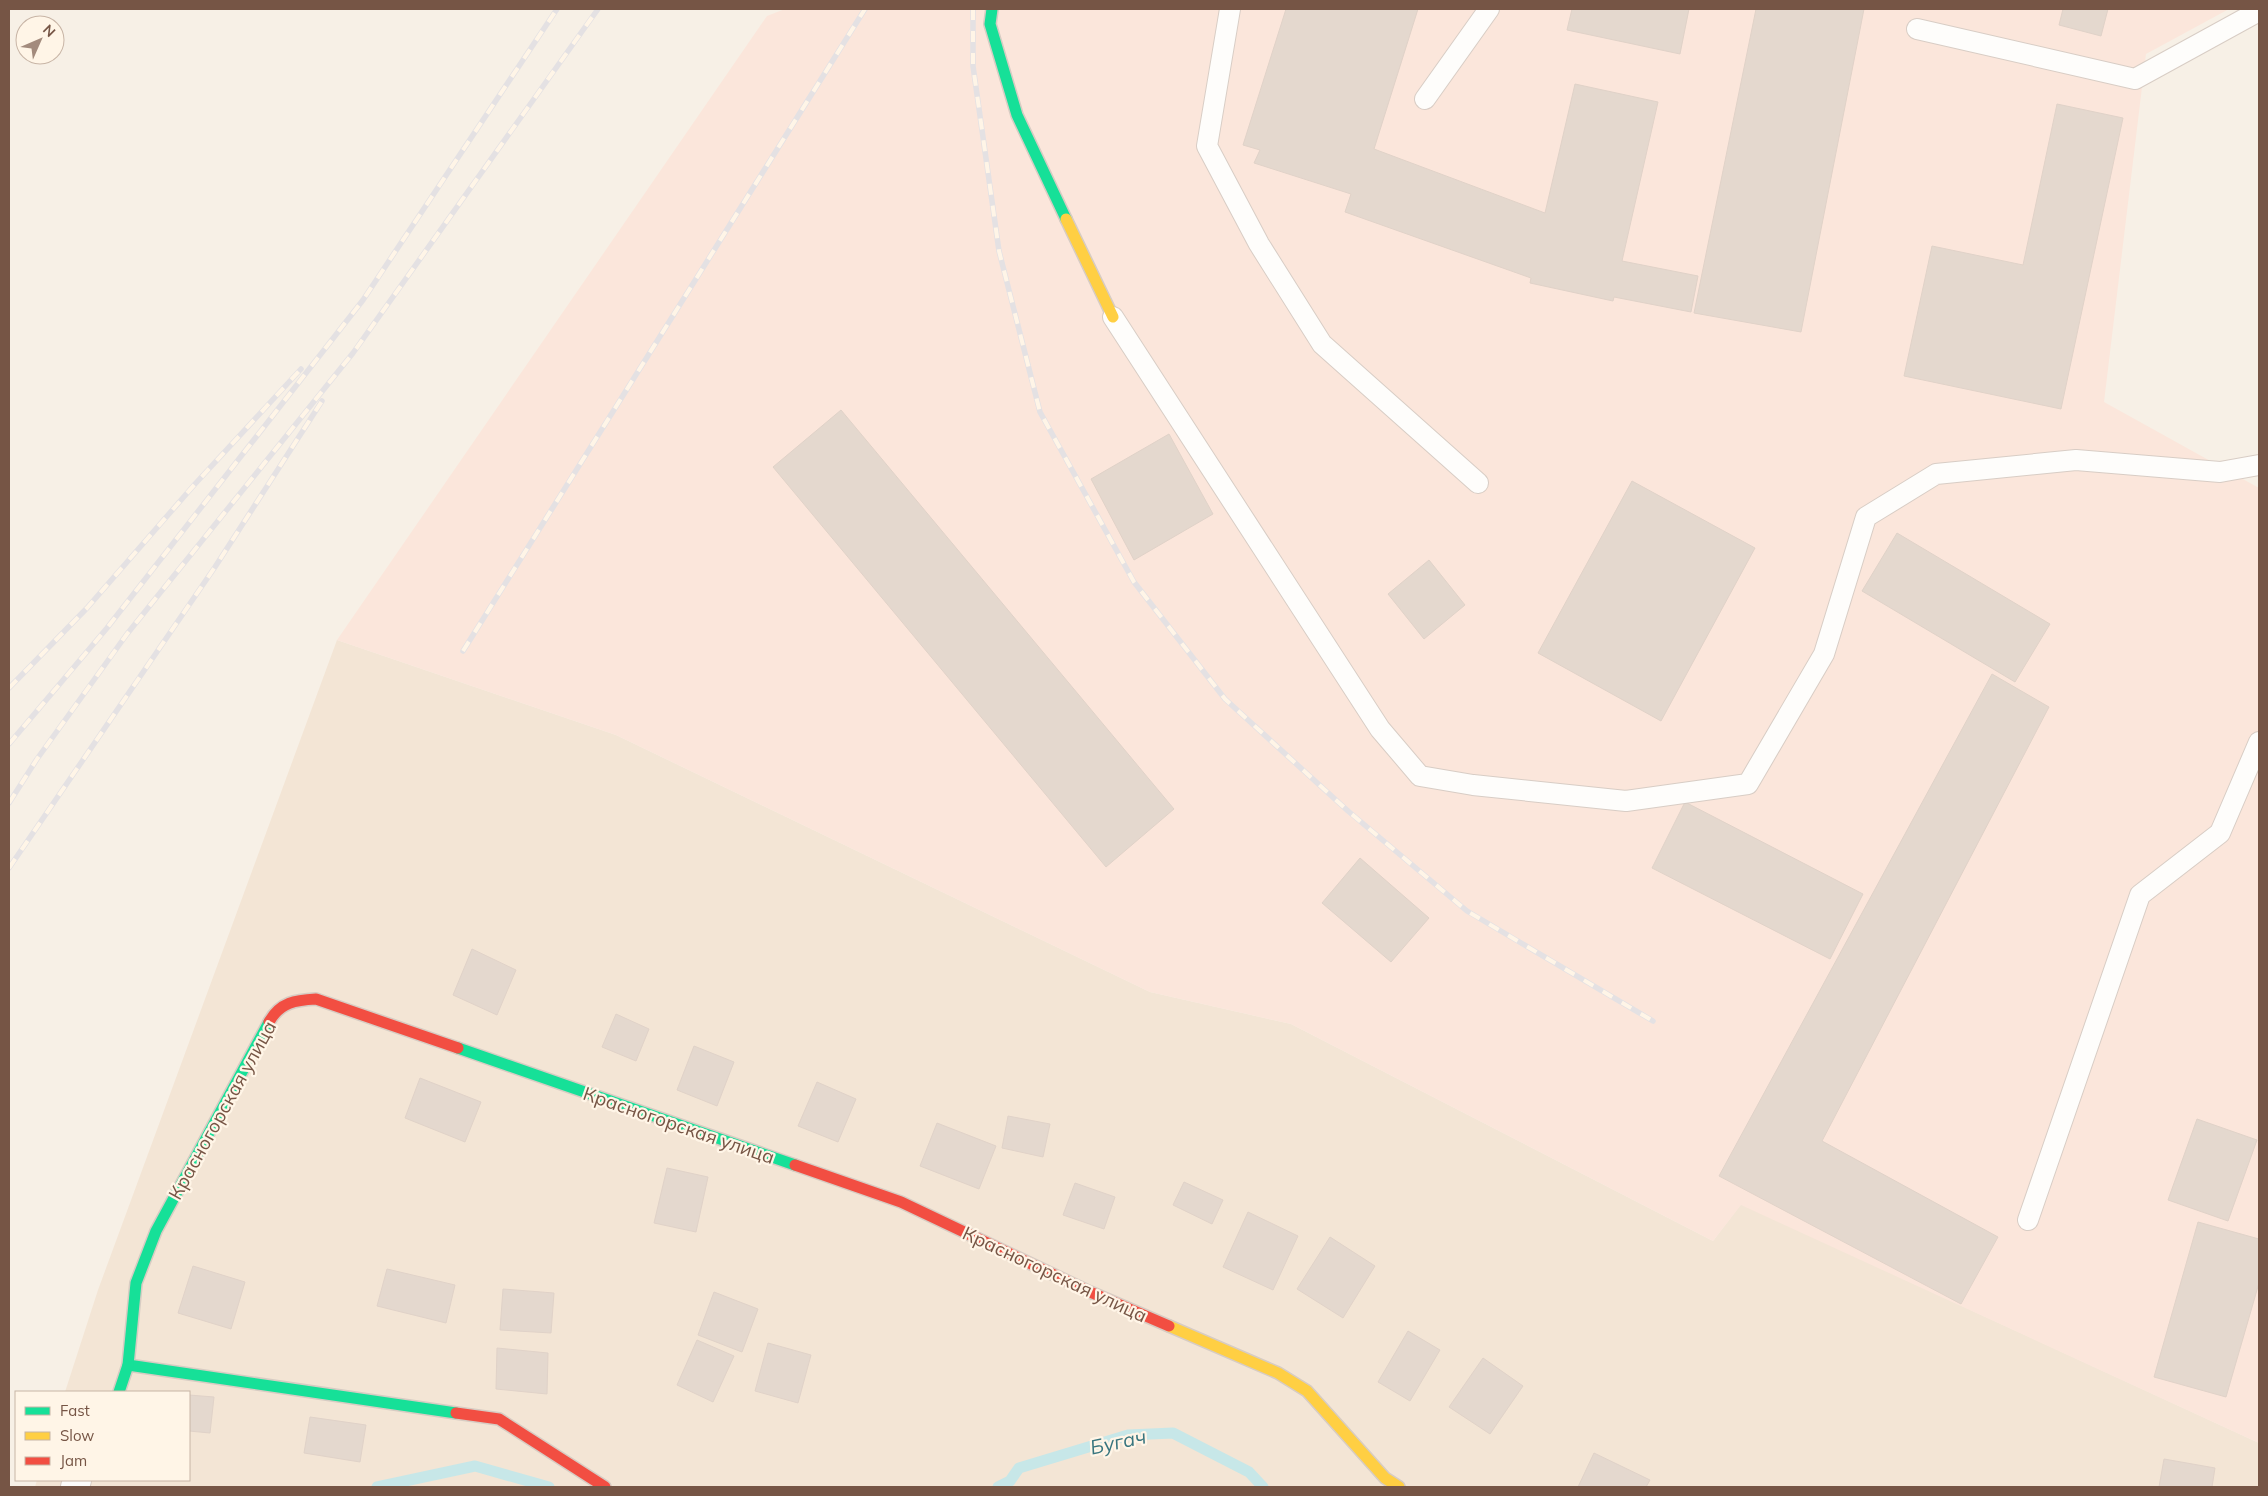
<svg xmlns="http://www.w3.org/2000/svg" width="2268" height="1496" font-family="Mulish,sans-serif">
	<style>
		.residential { fill: #f3e5d5 }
		.commercial { fill: #fbe6db }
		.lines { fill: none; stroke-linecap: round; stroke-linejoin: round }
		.stream { stroke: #c7e7e8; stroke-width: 11 }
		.building { fill: #e4d8ce; stroke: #e0d2c8 }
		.lane-casing { stroke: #d8cdc5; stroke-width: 22 }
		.street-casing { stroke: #d8cdc5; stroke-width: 30 }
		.fast-casing { stroke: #d7ccc3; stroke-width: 14 }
		.slow-casing { stroke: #d7ccc3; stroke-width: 14 }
		.jam-casing { stroke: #d7ccc3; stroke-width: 14 }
		.lane { stroke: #fefdfb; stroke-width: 20 }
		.street { stroke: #fefdfb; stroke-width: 28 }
		.fast { stroke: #16e098; stroke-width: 11 }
		.slow { stroke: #ffcf43; stroke-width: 11 }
		.jam { stroke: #f24e42; stroke-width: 11 }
		.rail-casing { stroke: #e4e1e3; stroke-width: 5.5 }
		.rail { stroke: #fff5e7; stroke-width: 4; stroke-dasharray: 11; stroke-linecap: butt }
		.labels { text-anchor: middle; stroke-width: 4.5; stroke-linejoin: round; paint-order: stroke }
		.street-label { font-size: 19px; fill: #765545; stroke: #fff5e7 }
		.water-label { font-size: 20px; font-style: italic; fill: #38757e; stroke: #fff5e7 }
	</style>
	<rect width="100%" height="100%" fill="#f7f0e6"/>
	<!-- residential -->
	<path class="residential" d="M 337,640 L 616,735 L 1150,992 L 1291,1024 L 1713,1241 L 1741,1204 L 2259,1443 L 2259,1487 L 35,1487 L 37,1480 L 189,1480 L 189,1392 L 65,1392 L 98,1290 Z"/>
	<!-- commercial -->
	<path class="commercial" d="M 785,9 L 2229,9 L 2146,54 L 2104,402 L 2259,488 L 2259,1443 L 1741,1205 L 1713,1241 L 1291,1024 L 1150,992 L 616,735 L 337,640 L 767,16 Z"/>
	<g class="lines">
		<!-- stream -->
		<g class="stream">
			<path d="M 377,1487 L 475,1466 L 549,1487"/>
			<path d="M 998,1487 L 1010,1481 L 1019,1468 L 1128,1435 L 1173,1433 L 1249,1472 L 1263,1487"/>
		</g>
	</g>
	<!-- building -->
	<g class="building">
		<path d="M 1286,9 L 1418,9 L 1374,149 L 1545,213 L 1575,84 L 1658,102 L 1622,261 L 1698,276 L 1691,312 L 1614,297 L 1613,301 L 1530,283 L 1531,278 L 1345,212 L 1351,194 L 1254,163 L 1260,150 L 1243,145 Z"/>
		<path d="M 1572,9 L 1689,9 L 1680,54 L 1567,30 Z"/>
		<path d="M 1756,9 L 1864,9 L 1801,332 L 1694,313 Z"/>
		<path d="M 2063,9 L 2108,9 L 2101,36 L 2059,25 Z"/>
		<path d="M 2057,104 L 2123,118 L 2061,409 L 1904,376 L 1932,246 L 2023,265 Z"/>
		<path d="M 841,410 L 1174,809 L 1106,867 L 773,467 Z"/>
		<path d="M 1169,434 L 1213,514 L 1134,560 L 1091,479 Z"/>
		<path d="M 1632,481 L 1755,548 L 1661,721 L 1538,653 Z"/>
		<path d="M 1897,533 L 2050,624 L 2015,682 L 1862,591 Z"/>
		<path d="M 1429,560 L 1465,605 L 1424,639 L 1388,594 Z"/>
		<path d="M 1992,674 L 2049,707 L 1822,1141 L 1998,1237 L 1961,1304 L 1719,1176 Z"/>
		<path d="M 1685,802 L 1863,894 L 1830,959 L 1652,868 Z"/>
		<path d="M 1360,858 L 1429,918 L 1391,962 L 1322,903 Z"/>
		<path d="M 472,949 L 516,970 L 497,1015 L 453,995 Z"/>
		<path d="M 616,1014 L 649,1029 L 636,1061 L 602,1047 Z"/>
		<path d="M 694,1046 L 734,1062 L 717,1106 L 677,1090 Z"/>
		<path d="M 420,1078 L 481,1102 L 465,1142 L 405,1118 Z"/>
		<path d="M 817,1082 L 856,1099 L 838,1142 L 798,1126 Z"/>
		<path d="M 1008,1116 L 1050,1124 L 1043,1157 L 1002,1148 Z"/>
		<path d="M 2197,1119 L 2257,1140 L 2228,1221 L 2168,1200 Z"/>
		<path d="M 937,1123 L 996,1146 L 979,1189 L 920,1166 Z"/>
		<path d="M 667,1168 L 708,1177 L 696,1232 L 654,1223 Z"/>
		<path d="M 1184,1182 L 1223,1200 L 1212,1224 L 1173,1205 Z"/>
		<path d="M 1075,1183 L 1115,1197 L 1104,1229 L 1063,1215 Z"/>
		<path d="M 1248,1212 L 1298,1236 L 1273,1290 L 1223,1267 Z"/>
		<path d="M 2198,1222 L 2259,1239 L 2259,1283 L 2226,1397 L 2154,1377 Z"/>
		<path d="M 1330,1237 L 1375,1266 L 1343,1318 L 1297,1289 Z"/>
		<path d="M 193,1266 L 245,1282 L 231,1329 L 178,1313 Z"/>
		<path d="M 387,1269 L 455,1285 L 446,1323 L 377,1306 Z"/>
		<path d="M 503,1289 L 554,1293 L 551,1333 L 500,1330 Z"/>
		<path d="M 714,1292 L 758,1309 L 742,1352 L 698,1335 Z"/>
		<path d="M 1408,1331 L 1440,1350 L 1410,1401 L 1378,1382 Z"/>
		<path d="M 697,1340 L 734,1356 L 713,1402 L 677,1385 Z"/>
		<path d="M 768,1343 L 811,1355 L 798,1403 L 755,1391 Z"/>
		<path d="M 497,1348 L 548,1353 L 547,1394 L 496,1389 Z"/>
		<path d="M 1483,1358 L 1523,1386 L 1490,1434 L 1449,1407 Z"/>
		<path d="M 189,1395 L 214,1397 L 210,1433 L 189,1431 Z"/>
		<path d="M 310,1417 L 366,1425 L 360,1462 L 304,1453 Z"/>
		<path d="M 1594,1453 L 1650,1480 L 1646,1487 L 1578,1487 Z"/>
		<path d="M 2164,1459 L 2215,1468 L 2212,1487 L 2159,1487 Z"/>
	</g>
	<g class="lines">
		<defs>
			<g id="lane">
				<path d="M 1230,9 L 1207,146 L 1259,244 L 1322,344 L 1478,483"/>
				<path d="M 1917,29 L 2135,79 L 2259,11"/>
				<path d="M 1425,99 L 1489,9"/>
				<path d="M 1113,317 L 1380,729 L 1420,776 L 1473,785 L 1626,801 L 1748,784 L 1824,654 L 1866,517 L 1936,474 L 2076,460 L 2220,472 L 2259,465"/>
				<path d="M 2028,1220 L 2140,895 L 2220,833 L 2259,742"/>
			</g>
			<path id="street" d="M 75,1487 L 77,1480"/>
			<g id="fast">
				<path d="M 992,9 L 990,24 L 1017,115 L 1066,219"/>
				<path d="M 458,1048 L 795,1165"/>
				<path d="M 128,1365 L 456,1413"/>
				<path d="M 119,1392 L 128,1365 L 136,1283 L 156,1231 L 269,1022"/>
			</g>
			<g id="slow">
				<path d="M 1066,219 L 1113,317"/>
				<path d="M 1169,1326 L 1278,1373 L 1307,1391 L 1385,1478 L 1399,1487"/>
			</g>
			<g id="jam">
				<path d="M 269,1022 C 280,1002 296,1000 316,999 L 458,1048"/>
				<path d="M 795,1165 L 901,1202 L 1090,1292 L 1169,1326"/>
				<path d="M 456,1413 L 499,1419 L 605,1487"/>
			</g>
		</defs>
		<!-- lane casing -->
		<use href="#lane" class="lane-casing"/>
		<!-- street casing -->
		<use href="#street" class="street-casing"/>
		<!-- fast casing -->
		<use href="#fast" class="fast-casing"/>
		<!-- slow casing -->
		<use href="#slow" class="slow-casing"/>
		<!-- jam casing -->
		<use href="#jam" class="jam-casing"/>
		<!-- lane -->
		<use href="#lane" class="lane"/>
		<!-- street -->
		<use href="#street" class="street"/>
		<!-- fast -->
		<use href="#fast" class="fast"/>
		<!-- slow -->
		<use href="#slow" class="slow"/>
		<!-- jam -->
		<use href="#jam" class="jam"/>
		<defs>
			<g id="rail">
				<path d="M 973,9 L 973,66 L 999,251 L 1040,412 L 1134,582 L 1225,699 L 1348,811 L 1467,911 L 1653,1021"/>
				<path d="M 463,651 L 865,9"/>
				<path d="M 9,688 L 87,608 L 195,484 L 301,369"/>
				<path d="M 9,744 L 107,628 L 363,300 L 557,9"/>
				<path d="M 9,803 L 37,759 L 127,634 L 353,353 L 598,9"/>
				<path d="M 9,868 L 215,567 L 322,401"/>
			</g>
		</defs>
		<!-- rail casing -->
		<use href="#rail" class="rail-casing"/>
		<!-- rail -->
		<use href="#rail" class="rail"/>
	</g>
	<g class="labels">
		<!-- street labels -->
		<g class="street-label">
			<text transform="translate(222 1110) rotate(-61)" y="7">Красногорская улица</text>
			<text transform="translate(679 1125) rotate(19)" y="7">Красногорская улица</text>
			<text transform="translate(1055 1274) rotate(25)" y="7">Красногорская улица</text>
		</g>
		<!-- water labels -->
		<g class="water-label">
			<text transform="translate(1118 1442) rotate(-12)" y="7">Бугач</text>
		</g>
	</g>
	<!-- border -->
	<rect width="2268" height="1496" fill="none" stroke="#765545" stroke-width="20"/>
	<!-- legend -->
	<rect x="15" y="1391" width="175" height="90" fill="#fff5e7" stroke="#c8b5a6"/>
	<rect x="25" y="1407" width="25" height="8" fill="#16e098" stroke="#c8b5a6"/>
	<text x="60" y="1416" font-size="15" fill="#765545">Fast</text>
	<rect x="25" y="1432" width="25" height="8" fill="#ffcf43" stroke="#c8b5a6"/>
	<text x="60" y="1441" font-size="15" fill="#765545">Slow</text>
	<rect x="25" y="1457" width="25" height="8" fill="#f24e42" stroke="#c8b5a6"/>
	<text x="60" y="1466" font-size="15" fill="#765545">Jam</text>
	<!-- north arrow -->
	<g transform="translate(40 40) rotate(45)"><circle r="24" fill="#fff5e7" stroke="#c8b5a6"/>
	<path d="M0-4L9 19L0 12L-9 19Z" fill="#a38b7d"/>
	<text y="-8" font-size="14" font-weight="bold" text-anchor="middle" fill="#765545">N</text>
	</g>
</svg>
